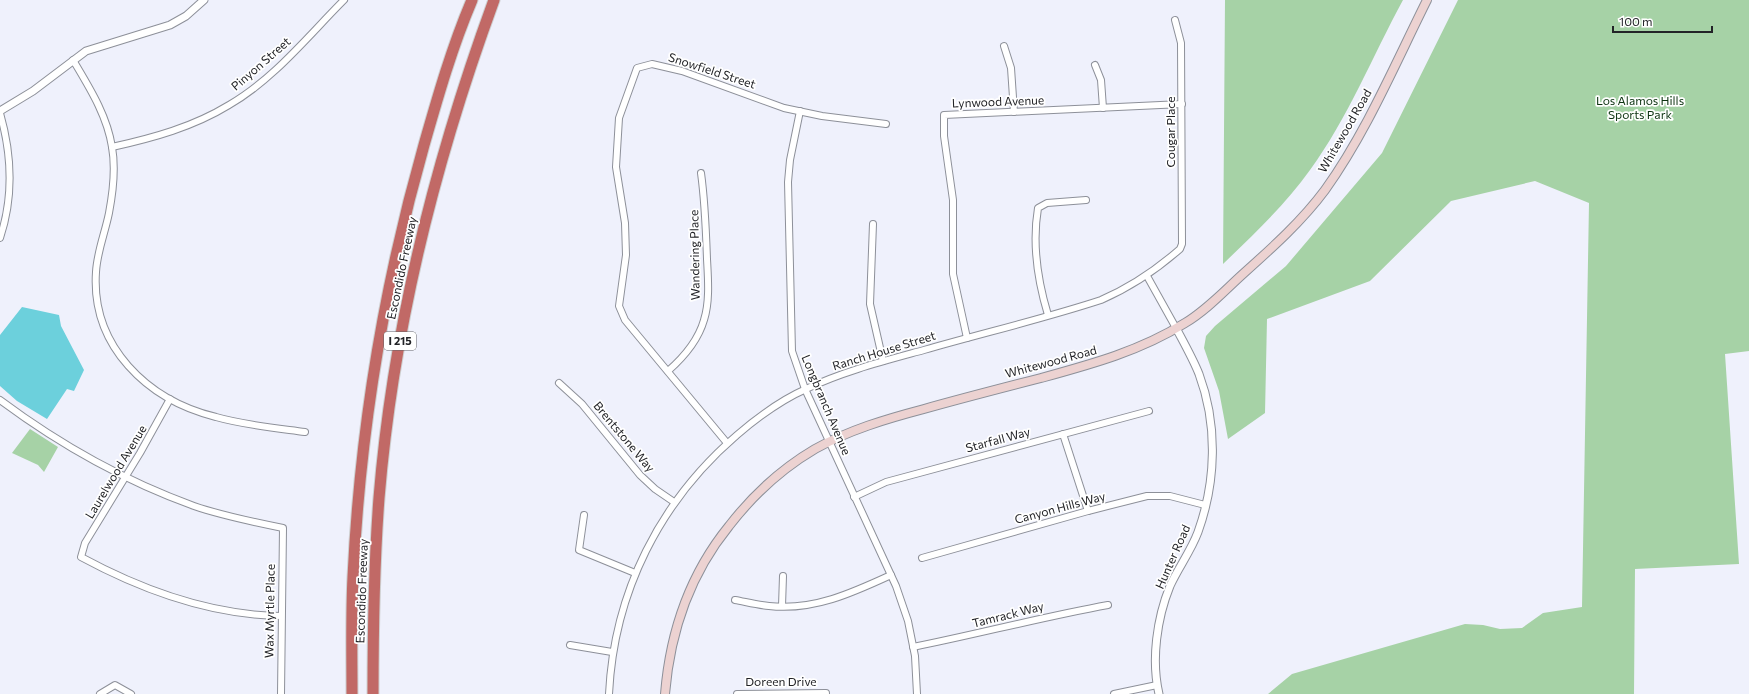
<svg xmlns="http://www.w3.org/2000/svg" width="1749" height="694" font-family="Commissioner,sans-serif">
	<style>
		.green { fill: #a6d2a6 }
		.water { fill: #6cd0dc }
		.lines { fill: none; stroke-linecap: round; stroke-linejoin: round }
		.minor-casing { stroke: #8d9099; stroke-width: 8 }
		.tertiary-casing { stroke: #8d9099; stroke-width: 9 }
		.secondary-casing { stroke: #8d9099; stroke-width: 10 }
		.motorway-casing { stroke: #cecfcf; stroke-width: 13 }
		.minor { stroke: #fff; stroke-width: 6 }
		.tertiary { stroke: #fff; stroke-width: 7 }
		.secondary { stroke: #ecd2d1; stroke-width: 8 }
		.motorway { stroke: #c16966; stroke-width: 11 }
		.labels { text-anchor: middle; stroke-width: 3.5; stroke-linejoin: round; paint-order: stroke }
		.shield { fill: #fff; stroke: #646568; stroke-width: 1 }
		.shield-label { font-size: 11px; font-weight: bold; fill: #222327 }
		.street-label { font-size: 12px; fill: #222327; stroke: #fff }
		.park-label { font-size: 12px; fill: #0c3310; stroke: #fff }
	</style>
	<rect width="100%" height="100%" fill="#eff1fc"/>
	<!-- green -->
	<g class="green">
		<path d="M 1225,0 L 1403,0 C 1372,57 1348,118 1310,170 C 1285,205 1254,234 1223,264 Z"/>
		<path d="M 1458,0 L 1749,0 L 1749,351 L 1725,354 L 1739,564 L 1635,569 L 1634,694 L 1268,694 L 1292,674 L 1465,624 L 1483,625 L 1500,629 L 1522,628 L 1543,613 L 1582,607 L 1589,203 L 1535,181 L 1451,201 L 1370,281 L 1267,319 L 1265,413 L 1228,439 L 1219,391 L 1204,348 L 1206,336 L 1215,326 L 1286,266 L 1382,153 Z"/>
		<path d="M 30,429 L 58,447 L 44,472 L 38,465 L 12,453 Z"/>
	</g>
	<!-- water -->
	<path class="water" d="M 22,307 L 59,315 L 61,326 L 84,370 L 74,391 L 67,389 L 47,419 L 17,401 L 0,386 L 0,335 Z"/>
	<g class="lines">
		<defs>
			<g id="minor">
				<path d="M 1004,46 L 1011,68 L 1014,112"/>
				<path d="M 73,60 C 89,87 107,115 112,147 C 116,169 113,192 109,213 C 105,233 97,252 96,272 C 91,346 147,400 216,417 C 244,425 275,428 305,432"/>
				<path d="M 1095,65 L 1101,80 L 1103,108"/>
				<path d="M 800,111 L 790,160 L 788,182 L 792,351 L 805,389 L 896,586 L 908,621 L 915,656 L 917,694"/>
				<path d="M 0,113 C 12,155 14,196 0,238"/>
				<path d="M 112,147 C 153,138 193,127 229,105 C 274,79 308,36 344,0"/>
				<path d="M 873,224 L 870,304 L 883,361"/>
				<path d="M 1147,276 L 1176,328"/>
				<path d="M 1048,315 C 1038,282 1032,244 1038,208 L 1047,203 L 1086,200"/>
				<path d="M 967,338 L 953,274 L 953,200 L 944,136 L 944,115 L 1182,104"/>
				<path d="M 668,371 C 684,357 698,341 704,320 C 710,301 708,278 707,259 C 706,230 705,202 701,173"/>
				<path d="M 559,383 L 582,404 L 640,475 L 655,489 L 674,502"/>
				<path d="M 170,399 L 140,453 L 85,543 L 81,557 C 142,590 211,615 281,616"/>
				<path d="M 0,400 C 59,444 125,481 194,506 C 223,516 253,522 283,528 L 281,694"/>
				<path d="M 1063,434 L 1088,511"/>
				<path d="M 727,443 L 625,320 L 619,306 L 626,255 L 625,223 L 616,167 L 619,118 L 637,68 L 652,64 L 682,71 L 784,108 L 822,116 L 886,124"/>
				<path d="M 854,497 L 886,482 L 1149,411"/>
				<path d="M 584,515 L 579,550 L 635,573"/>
				<path d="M 922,558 L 1088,511 L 1147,496 L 1170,496 L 1205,505"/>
				<path d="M 735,600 C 746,602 758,605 769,606 C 813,611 852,593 891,575"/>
				<path d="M 782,606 L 783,576"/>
				<path d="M 570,645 L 612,652"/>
				<path d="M 913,647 C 978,634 1042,617 1108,605"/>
				<path d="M 100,694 L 115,685 L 131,694"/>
				<path d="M 609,694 C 614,592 660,501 737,435 C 758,417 781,400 806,389 C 844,371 884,361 924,350 C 983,333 1043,319 1101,300 C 1131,287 1156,270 1180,249 L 1182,244 L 1181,43 L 1175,20"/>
				<path d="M 737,694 L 826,693"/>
				<path d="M 1114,694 L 1157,685"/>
			</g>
			<g id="tertiary">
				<path d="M 0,111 L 33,91 L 86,51 L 170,25 L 186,16 L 204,0"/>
				<path d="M 1159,694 C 1151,660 1157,618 1170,586 C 1178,568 1191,551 1198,532 C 1216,482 1218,425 1199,374 C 1193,359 1184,343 1176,328"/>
			</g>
			<path id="secondary" d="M 665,694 C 670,633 690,574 729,526 C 753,495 781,469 815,449 C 849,430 886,419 924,409 C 963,398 1002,388 1041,378 C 1092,364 1140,351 1185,323 C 1207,310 1225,290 1244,273 C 1273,247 1302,221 1325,190 C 1367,131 1395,64 1427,0"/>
			<g id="motorway">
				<path d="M 352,694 C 352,655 351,616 353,577 C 360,430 384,286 424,145 C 438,96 452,47 472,0"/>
				<path d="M 373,694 C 373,629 374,564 379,498 C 393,327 435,161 494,0"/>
			</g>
		</defs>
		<!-- minor casing -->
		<use href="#minor" class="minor-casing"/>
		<!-- tertiary casing -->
		<use href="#tertiary" class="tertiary-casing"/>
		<!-- secondary casing -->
		<use href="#secondary" class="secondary-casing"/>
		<!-- motorway casing -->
		<use href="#motorway" class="motorway-casing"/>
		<!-- minor -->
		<use href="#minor" class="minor"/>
		<!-- tertiary -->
		<use href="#tertiary" class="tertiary"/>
		<!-- secondary -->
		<use href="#secondary" class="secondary"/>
		<!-- motorway -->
		<use href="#motorway" class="motorway"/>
	</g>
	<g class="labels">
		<!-- shield labels -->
		<rect class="shield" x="384" y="332" width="32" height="18" rx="3"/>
		<g class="shield-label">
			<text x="400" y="345">I 215</text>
		</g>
		<!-- street labels -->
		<g class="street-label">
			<text transform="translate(261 64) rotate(-41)" y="4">Pinyon Street</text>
			<text transform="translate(712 71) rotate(18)" y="4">Snowfield Street</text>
			<text transform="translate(998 102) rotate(-2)" y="4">Lynwood Avenue</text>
			<text transform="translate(1345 131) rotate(-60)" y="4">Whitewood Road</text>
			<text transform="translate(1171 132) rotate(-90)" y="4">Cougar Place</text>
			<text transform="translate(695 255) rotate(-91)" y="4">Wandering Place</text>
			<text transform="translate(402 268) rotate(-78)" y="4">Escondido Freeway</text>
			<text transform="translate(884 351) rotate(-17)" y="4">Ranch House Street</text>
			<text transform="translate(1051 362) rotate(-15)" y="4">Whitewood Road</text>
			<text transform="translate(826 405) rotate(67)" y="4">Longbranch Avenue</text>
			<text transform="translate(624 437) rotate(50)" y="4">Brentstone Way</text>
			<text transform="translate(998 440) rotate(-15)" y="4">Starfall Way</text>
			<text transform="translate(116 472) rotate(-59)" y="4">Laurelwood Avenue</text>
			<text transform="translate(1060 508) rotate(-15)" y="4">Canyon Hills Way</text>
			<text transform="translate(1173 557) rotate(-66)" y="4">Hunter Road</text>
			<text transform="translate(362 591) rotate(-88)" y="4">Escondido Freeway</text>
			<text transform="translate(270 611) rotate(-89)" y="4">Wax Myrtle Place</text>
			<text transform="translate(1008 615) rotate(-14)" y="4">Tamrack Way</text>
			<text x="781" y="686">Doreen Drive</text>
		</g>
		<!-- park labels -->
		<g class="park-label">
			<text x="1640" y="105">Los Alamos Hills<tspan x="1640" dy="14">Sports Park</tspan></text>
		</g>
	</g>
	<!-- scale -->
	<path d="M1613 26v6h99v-6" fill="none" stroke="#222327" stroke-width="2"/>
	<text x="1619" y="26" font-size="12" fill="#222327" stroke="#ffffff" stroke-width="3" paint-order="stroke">100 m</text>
</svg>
